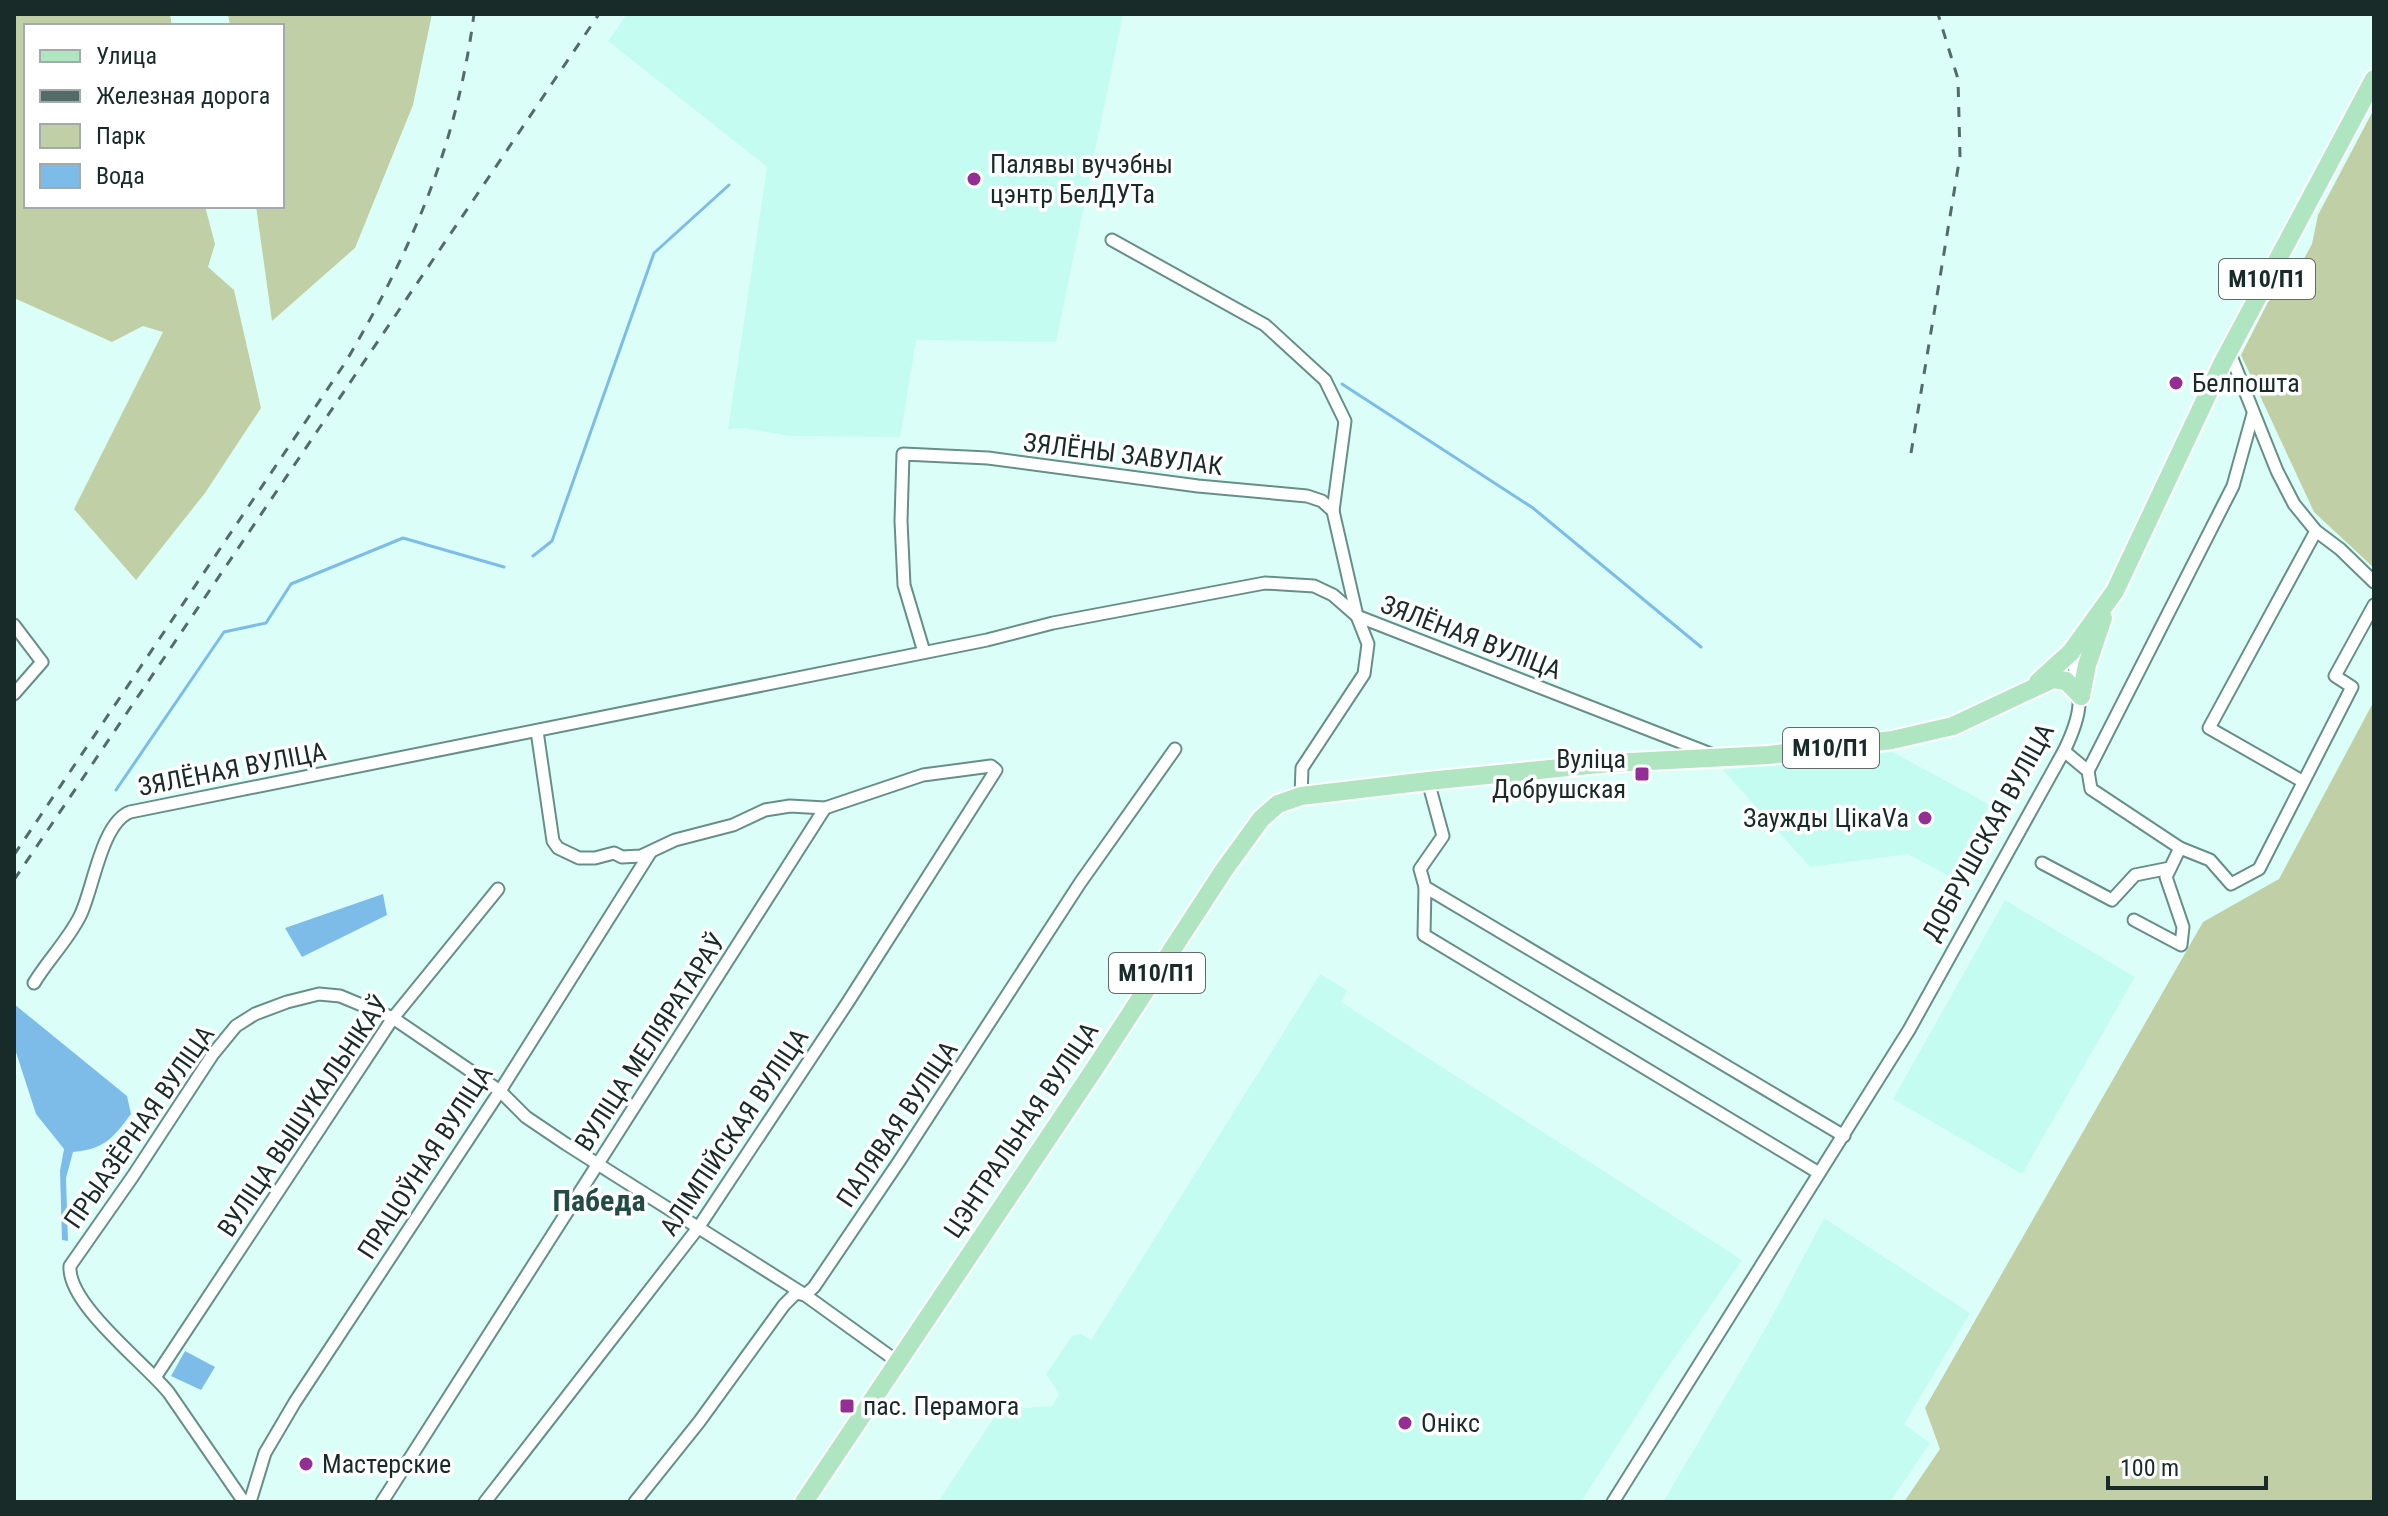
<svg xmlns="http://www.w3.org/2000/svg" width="2388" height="1516" font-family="'Roboto Condensed',sans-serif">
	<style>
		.built { fill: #c5fcf1 }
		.green { fill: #c0cfa5 }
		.water { fill: #7dbce9 }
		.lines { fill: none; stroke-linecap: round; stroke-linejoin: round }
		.stream { stroke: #7dbce9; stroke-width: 3 }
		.minor-casing { stroke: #668f88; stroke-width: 15 }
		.primary-casing { stroke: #fff; stroke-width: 22 }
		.minor { stroke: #fff; stroke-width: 11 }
		.primary { stroke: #b0e5c1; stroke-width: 18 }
		.rail { stroke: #546c68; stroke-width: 3; stroke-dasharray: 10 10; stroke-linecap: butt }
		.poi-dot { fill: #932e94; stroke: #fff; stroke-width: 3 }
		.labels { text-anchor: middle; stroke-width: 7; stroke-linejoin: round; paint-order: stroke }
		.shield { fill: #fff; stroke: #5e6b68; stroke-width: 2 }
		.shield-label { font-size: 24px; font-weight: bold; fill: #192b28 }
		.poi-label { font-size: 26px; fill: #192b28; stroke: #fff; text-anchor: start }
		.street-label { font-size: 26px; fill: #192b28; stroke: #fff }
		.quarter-label { font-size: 30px; font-weight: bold; fill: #224b44; stroke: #fff }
	</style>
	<rect width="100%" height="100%" fill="#dbfff8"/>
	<!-- built -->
	<g class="built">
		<path d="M 627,14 L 1123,14 L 1056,342 L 916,340 L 900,437 L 791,436 L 744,428 L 728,429 L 767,167 L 608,41 Z"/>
		<path d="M 1893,752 L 1990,805 L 1951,877 L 1908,854 L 1810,867 L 1723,770 Z"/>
		<path d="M 2005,900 L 2135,977 L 2022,1174 L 1893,1099 Z"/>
		<path d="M 1320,974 L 1347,990 L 1341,1002 L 1742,1260 L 1661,1377 L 1581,1502 L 938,1502 L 999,1410 L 1052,1406 L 1059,1394 L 1046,1374 L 1072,1336 L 1081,1334 L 1091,1340 Z"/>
		<path d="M 1824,1218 L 1970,1313 L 1904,1424 L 1930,1443 L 1890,1502 L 1663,1502 L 1768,1324 Z"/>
	</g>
	<!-- green -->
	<g class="green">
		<path d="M 14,14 L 170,14 L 172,26 L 26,26 L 26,206 L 205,206 L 215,244 L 208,267 L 234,290 L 261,408 L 205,493 L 136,580 L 74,509 L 163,332 L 143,326 L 112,342 L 14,298 Z"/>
		<path d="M 228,14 L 432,14 L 413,105 L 355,248 L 272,321 L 256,206 L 282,206 L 282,26 L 230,26 Z"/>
		<path d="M 2374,109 L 2374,568 L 2314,512 L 2241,355 L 2268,302 L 2292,281 L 2312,244 L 2318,215 Z"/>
		<path d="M 2374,701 L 2374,1502 L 1904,1502 L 1940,1449 L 1925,1408 L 2203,922 L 2279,879 Z"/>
	</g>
	<!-- water -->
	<g class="water">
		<path d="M 383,894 L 387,915 L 302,957 L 285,928 Z"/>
		<path d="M 14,1004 L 127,1096 L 131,1114 C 113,1138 105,1149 73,1152 L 66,1178 L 68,1241 L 62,1240 L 60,1171 L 64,1149 L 36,1114 L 14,1046 Z"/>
		<path d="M 185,1351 L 215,1367 L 201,1390 L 171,1376 Z"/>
	</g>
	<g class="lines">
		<!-- stream -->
		<g class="stream">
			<path d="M 1342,384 L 1533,508 L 1701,647"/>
			<path d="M 533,556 L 552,541 L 654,253 L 729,185"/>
			<path d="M 116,790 L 224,632 L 266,623 L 291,584 L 403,538 L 504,567"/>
		</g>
		<defs>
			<g id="minor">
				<path d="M 1112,240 L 1265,325 L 1325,380 L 1345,421 L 1333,511"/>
				<path d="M 2229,351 L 2277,471 L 2294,504 L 2316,531 L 2340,549 L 2374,582"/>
				<path d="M 14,625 L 42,662 L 14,694"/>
				<path d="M 924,652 L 904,585 L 901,521 L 903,454 L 988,458 L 1198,486 L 1307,496 L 1322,501 L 1333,511 L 1357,616 L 1368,644 L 1364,674 L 1302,768 L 1301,796"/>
				<path d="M 2064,751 L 2088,771 L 2091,789 L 2180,848 L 2210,860 L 2231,884 L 2259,869 L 2352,687 L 2335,676 L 2374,605"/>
				<path d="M 2088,771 L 2233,486 L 2253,414"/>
				<path d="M 1428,781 L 1443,836 L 1420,869 L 1425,887 L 1844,1136"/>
				<path d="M 2302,781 L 2209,728 L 2316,531"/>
				<path d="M 2042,863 L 2112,900 L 2135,875 L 2170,868"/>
				<path d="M 1425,887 L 1424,935 L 1819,1173"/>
				<path d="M 2134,920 L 2181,945 L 2183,927 L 2166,877 L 2180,848"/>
				<path d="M 34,983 C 48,960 68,940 80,916 C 93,891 101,823 130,812 L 987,640 L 1053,623 L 1265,583 L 1314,586 L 1333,595 L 1357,616 L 1711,754"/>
				<path d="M 156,1376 L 393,1018 L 498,889"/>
				<path d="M 244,1502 L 169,1393 C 146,1364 67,1304 70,1266 L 133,1176 L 213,1054 L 236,1026 L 255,1014 L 287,1002 L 319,994 L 340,996 L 393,1018 L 500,1091 L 526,1117 L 566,1144 L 805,1295 L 898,1362"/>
				<path d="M 250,1502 L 265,1453 L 295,1402 L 500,1091 L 650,853"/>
				<path d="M 382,1502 L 825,808"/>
				<path d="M 485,1502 L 698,1228 L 848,1002 L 996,770 L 991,766 L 923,775 L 825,808 L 790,806 L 765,810 L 733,825 L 675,840 L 641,856 L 622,857 L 614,853 L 595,858 L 579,858 L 558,848 L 553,841 L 537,731"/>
				<path d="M 635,1502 L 699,1422 L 784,1305 L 796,1293 L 805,1295 L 814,1287 L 900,1160 L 1080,883 L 1175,749"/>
				<path d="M 1613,1502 L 1909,1030 L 2064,751 C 2085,708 2081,697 2071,652"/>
			</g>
			<g id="primary">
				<path d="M 2038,682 L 2071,652 L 2115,591 L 2222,364 L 2374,79"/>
				<path d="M 2081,696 L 2087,665 L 2103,618"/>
				<path d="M 804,1502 L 1095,1068 L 1224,870 L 1261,819 L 1278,804 L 1301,796 L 1428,781 L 1610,763 L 1769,755 L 1892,740 L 1953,726 L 2053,679 L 2066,681 L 2081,696"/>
			</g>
		</defs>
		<!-- minor casing -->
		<use href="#minor" class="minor-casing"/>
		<!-- primary casing -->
		<use href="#primary" class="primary-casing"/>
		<!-- minor -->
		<use href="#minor" class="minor"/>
		<!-- primary -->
		<use href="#primary" class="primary"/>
		<!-- rail -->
		<g class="rail">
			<path d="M 1911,453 L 1960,156 L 1958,79 L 1938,14"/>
			<path d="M 14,855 L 345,363 C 412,250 457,145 474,14"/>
			<path d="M 14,880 L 599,14"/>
		</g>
	</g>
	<!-- markers -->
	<g class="poi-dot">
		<circle cx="974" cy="179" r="8"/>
		<circle cx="2176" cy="383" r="8"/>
		<rect x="1634" y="766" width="16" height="16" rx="4"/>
		<circle cx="1925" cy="818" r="8"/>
		<rect x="839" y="1398" width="16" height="16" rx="4"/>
		<circle cx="1405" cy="1423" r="8"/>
		<circle cx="306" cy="1464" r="8"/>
	</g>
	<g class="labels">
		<!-- shield labels -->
		<g class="shield">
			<rect x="2219" y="259" width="96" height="40" rx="6"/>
			<rect x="1783" y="728" width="96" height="40" rx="6"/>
			<rect x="1109" y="953" width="96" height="40" rx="6"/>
		</g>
		<g class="shield-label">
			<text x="2267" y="287">М10/П1</text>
			<text x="1831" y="756">М10/П1</text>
			<text x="1157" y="981">М10/П1</text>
		</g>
		<!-- poi labels -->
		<g class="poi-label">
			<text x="990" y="173">Палявы вучэбны<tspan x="990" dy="30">цэнтр БелДУТа</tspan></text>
			<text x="2192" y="392">Белпошта</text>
			<text x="1626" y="768" text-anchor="end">Вуліца<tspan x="1626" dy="30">Добрушская</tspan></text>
			<text x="1909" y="827" text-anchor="end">Заужды ЦікаVа</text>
			<text x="863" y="1415">пас. Перамога</text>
			<text x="1421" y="1432">Онікс</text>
			<text x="322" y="1473">Мастерские</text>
		</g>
		<!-- street labels -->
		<g class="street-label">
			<text transform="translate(1123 454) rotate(7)" y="9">ЗЯЛЁНЫ ЗАВУЛАК</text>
			<text transform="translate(1471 637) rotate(21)" y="9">ЗЯЛЁНАЯ ВУЛІЦА</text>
			<text transform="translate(232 769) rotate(-11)" y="9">ЗЯЛЁНАЯ ВУЛІЦА</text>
			<text transform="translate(1988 832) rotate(-61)" y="9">ДОБРУШСКАЯ ВУЛІЦА</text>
			<text transform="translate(650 1042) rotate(-57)" y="9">ВУЛІЦА МЕЛІЯРАТАРАЎ</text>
			<text transform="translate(303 1116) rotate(-56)" y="9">ВУЛІЦА ВЫШУКАЛЬНІКАЎ</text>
			<text transform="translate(897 1124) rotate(-56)" y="9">ПАЛЯВАЯ ВУЛІЦА</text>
			<text transform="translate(139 1127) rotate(-55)" y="9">ПРЫАЗЁРНАЯ ВУЛІЦА</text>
			<text transform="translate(1021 1130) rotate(-56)" y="9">ЦЭНТРАЛЬНАЯ ВУЛІЦА</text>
			<text transform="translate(734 1132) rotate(-56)" y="9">АЛІМПІЙСКАЯ ВУЛІЦА</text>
			<text transform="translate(425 1162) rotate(-57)" y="9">ПРАЦОЎНАЯ ВУЛІЦА</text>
		</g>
		<!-- quarter labels -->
		<g class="quarter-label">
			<text x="599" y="1211">Пабеда</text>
		</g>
	</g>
	<!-- border -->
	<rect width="2388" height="1516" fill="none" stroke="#192b28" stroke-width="32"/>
	<!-- legend -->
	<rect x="24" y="24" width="260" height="184" fill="#ffffff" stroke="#a3aaa9" stroke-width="2"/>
	<rect x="40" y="50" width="40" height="12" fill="#b0e5c1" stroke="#a3aaa9" stroke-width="2"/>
	<text x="96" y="64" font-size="24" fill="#192b28">Улица</text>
	<rect x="40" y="90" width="40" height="12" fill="#546c68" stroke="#a3aaa9" stroke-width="2"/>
	<text x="96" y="104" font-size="24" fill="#192b28">Железная дорога</text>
	<rect x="40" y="124" width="40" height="24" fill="#c0cfa5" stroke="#a3aaa9" stroke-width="2"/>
	<text x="96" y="144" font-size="24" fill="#192b28">Парк</text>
	<rect x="40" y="164" width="40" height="24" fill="#7dbce9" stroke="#a3aaa9" stroke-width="2"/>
	<text x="96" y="184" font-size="24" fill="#192b28">Вода</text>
	<!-- scale -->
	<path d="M2108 1476v12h158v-12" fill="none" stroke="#192b28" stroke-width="4"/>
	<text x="2120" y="1476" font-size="24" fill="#192b28" stroke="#ffffff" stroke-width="6" paint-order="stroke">100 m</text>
</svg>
